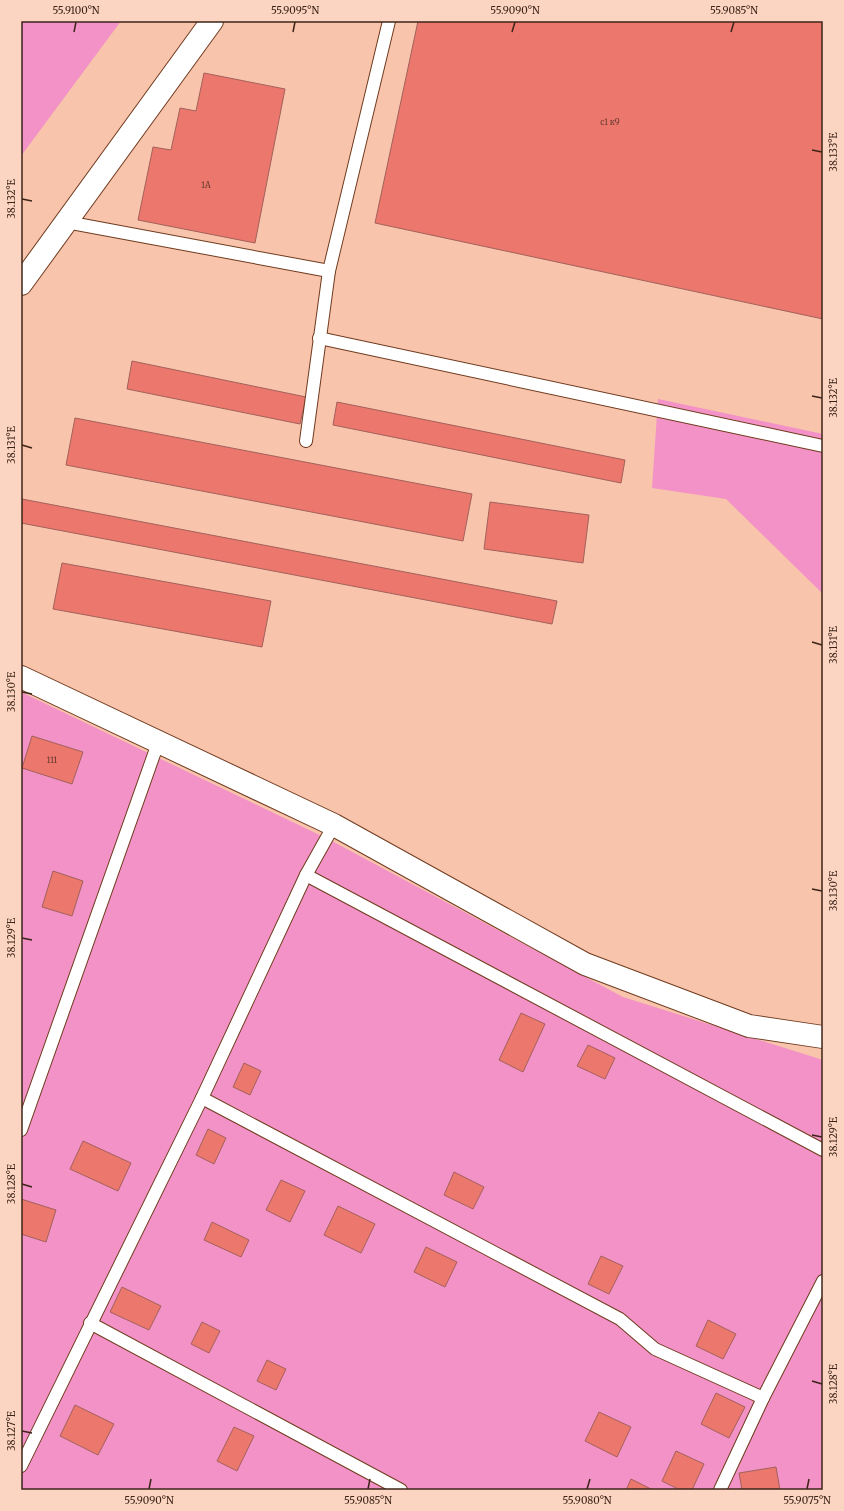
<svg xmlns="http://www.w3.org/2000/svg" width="844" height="1511" font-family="Merriweather,serif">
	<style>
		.green { fill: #f292c6 }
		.building { fill: #ec776d; stroke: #a2615b }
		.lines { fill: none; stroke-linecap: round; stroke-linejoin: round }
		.lane-casing { stroke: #703b1f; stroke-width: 14 }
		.street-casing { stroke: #703b1f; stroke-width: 24 }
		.lane { stroke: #fff; stroke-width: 12 }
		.street { stroke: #fff; stroke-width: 22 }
		.ticks { fill: none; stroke: #3c2418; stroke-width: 1.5 }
		.labels { text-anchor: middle; stroke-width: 4; stroke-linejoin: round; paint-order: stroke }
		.number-label { font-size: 8px; fill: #68392d }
		.neatline { fill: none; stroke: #3c2418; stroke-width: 1.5 }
		.ticks-label { font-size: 10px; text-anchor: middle; fill: #3c2418 }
	</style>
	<rect width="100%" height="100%" fill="#f8c4ac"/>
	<!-- green -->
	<g class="green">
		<path d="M 21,21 L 121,21 L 21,156 Z"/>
		<path d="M 658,399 L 823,434 L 823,594 L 726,499 L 652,488 Z"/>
		<path d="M 21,692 L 330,840 L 623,997 L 823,1060 L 823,1490 L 21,1490 Z"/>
	</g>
	<!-- building -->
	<g class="building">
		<path d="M 418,21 L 823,21 L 823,319 L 375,223 Z"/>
		<path d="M 204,73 L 285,89 L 255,243 L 138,220 L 153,147 L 171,150 L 180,108 L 196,111 Z"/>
		<path d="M 132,361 L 306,397 L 300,424 L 127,389 Z"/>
		<path d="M 337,402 L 625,460 L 621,483 L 333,425 Z"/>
		<path d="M 75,418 L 472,494 L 463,541 L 66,465 Z"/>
		<path d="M 22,499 L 557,601 L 552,624 L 21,523 Z"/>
		<path d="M 490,502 L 589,515 L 583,563 L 484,549 Z"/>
		<path d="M 62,563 L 271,601 L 262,647 L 53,609 Z"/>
		<path d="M 32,736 L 83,752 L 72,784 L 22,768 Z"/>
		<path d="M 53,871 L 83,881 L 72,916 L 42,907 Z"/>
		<path d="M 521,1013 L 545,1024 L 523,1072 L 499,1060 Z"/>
		<path d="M 588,1045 L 615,1058 L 605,1079 L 577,1066 Z"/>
		<path d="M 244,1063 L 261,1071 L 250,1095 L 233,1087 Z"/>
		<path d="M 208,1129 L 226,1138 L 214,1164 L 196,1155 Z"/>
		<path d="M 83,1141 L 131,1163 L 118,1191 L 70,1169 Z"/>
		<path d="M 454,1172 L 484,1187 L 473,1209 L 444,1195 Z"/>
		<path d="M 281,1180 L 305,1191 L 290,1222 L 266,1210 Z"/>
		<path d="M 21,1199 L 56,1210 L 46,1242 L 21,1234 Z"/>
		<path d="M 338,1206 L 375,1224 L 361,1253 L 324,1235 Z"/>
		<path d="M 212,1222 L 249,1240 L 241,1257 L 204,1240 Z"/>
		<path d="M 426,1247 L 457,1262 L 445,1287 L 414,1272 Z"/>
		<path d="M 601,1256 L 623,1266 L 609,1294 L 588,1284 Z"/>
		<path d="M 122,1287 L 161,1306 L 149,1330 L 110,1312 Z"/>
		<path d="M 708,1320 L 736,1334 L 723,1359 L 696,1346 Z"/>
		<path d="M 202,1322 L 220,1331 L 209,1353 L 191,1344 Z"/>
		<path d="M 267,1360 L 286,1369 L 276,1390 L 257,1381 Z"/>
		<path d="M 716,1393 L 745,1407 L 729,1438 L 701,1424 Z"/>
		<path d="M 75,1405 L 114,1424 L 98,1455 L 60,1436 Z"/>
		<path d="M 599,1412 L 631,1427 L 617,1457 L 585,1441 Z"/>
		<path d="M 234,1427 L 254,1436 L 237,1471 L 217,1461 Z"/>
		<path d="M 676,1451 L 704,1464 L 692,1490 L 680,1490 L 662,1481 Z"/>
		<path d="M 776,1467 L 780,1490 L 742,1490 L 739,1473 Z"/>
		<path d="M 631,1479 L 653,1490 L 626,1490 Z"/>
	</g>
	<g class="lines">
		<defs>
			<g id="lane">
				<path d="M 66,222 L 329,271 L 306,441"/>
				<path d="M 329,271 L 389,21"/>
				<path d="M 319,338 L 823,446"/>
				<path d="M 306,875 L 823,1150"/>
				<path d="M 202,1098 L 620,1319 L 655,1349 L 763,1398"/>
				<path d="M 21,1130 L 158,743"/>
				<path d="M 90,1323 L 401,1490"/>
				<path d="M 21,1466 L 202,1098 L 306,875 L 334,825"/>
				<path d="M 720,1490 L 763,1398 L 823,1281"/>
			</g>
			<g id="street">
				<path d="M 21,284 L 212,21"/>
				<path d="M 21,677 L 334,825 L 585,964 L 749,1026 L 823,1037"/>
			</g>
		</defs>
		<!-- lane casing -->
		<use href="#lane" class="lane-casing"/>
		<!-- street casing -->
		<use href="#street" class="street-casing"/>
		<!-- lane -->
		<use href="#lane" class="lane"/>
		<!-- street -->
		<use href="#street" class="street"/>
	</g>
	<!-- ticks -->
	<path class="ticks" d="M 74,32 L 76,22M 293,32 L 295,22M 512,32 L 515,22M 731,32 L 734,22M 812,150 L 822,152M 22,199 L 32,201M 812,396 L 822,398M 22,445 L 32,448M 812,642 L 822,645M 22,692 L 32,694M 812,889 L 822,891M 22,938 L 32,940M 812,1135 L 822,1137M 22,1184 L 32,1187M 812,1381 L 822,1384M 22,1431 L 32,1433M 149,1489 L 151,1479M 368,1489 L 370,1479M 587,1489 L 590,1479M 807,1489 L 809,1479"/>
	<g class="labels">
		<!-- number labels -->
		<g class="number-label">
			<text x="610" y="125">с1 к9</text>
			<text x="206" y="188">1А</text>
			<text x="52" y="763">111</text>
		</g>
	</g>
	<!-- border -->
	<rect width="844" height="1511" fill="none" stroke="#fcd5c2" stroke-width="44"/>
	<rect x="22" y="22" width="800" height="1467" class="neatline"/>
	<g class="ticks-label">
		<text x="76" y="14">55.9100°N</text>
		<text x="295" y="14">55.9095°N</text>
		<text x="515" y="14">55.9090°N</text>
		<text x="734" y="14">55.9085°N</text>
		<text transform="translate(833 152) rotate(-90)" y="4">38.133°E</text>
		<text transform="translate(11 199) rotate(-90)" y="4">38.132°E</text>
		<text transform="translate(833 398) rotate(-90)" y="4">38.132°E</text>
		<text transform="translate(11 445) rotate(-90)" y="4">38.131°E</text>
		<text transform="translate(833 645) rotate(-90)" y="4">38.131°E</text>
		<text transform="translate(11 692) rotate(-90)" y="4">38.130°E</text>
		<text transform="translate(833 891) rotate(-90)" y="4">38.130°E</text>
		<text transform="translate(11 938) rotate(-90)" y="4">38.129°E</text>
		<text transform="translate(833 1137) rotate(-90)" y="4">38.129°E</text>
		<text transform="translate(11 1184) rotate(-90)" y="4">38.128°E</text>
		<text transform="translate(833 1384) rotate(-90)" y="4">38.128°E</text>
		<text transform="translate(11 1431) rotate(-90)" y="4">38.127°E</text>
		<text x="149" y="1504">55.9090°N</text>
		<text x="368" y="1504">55.9085°N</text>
		<text x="587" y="1504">55.9080°N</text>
		<text x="807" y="1504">55.9075°N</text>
	</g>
</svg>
